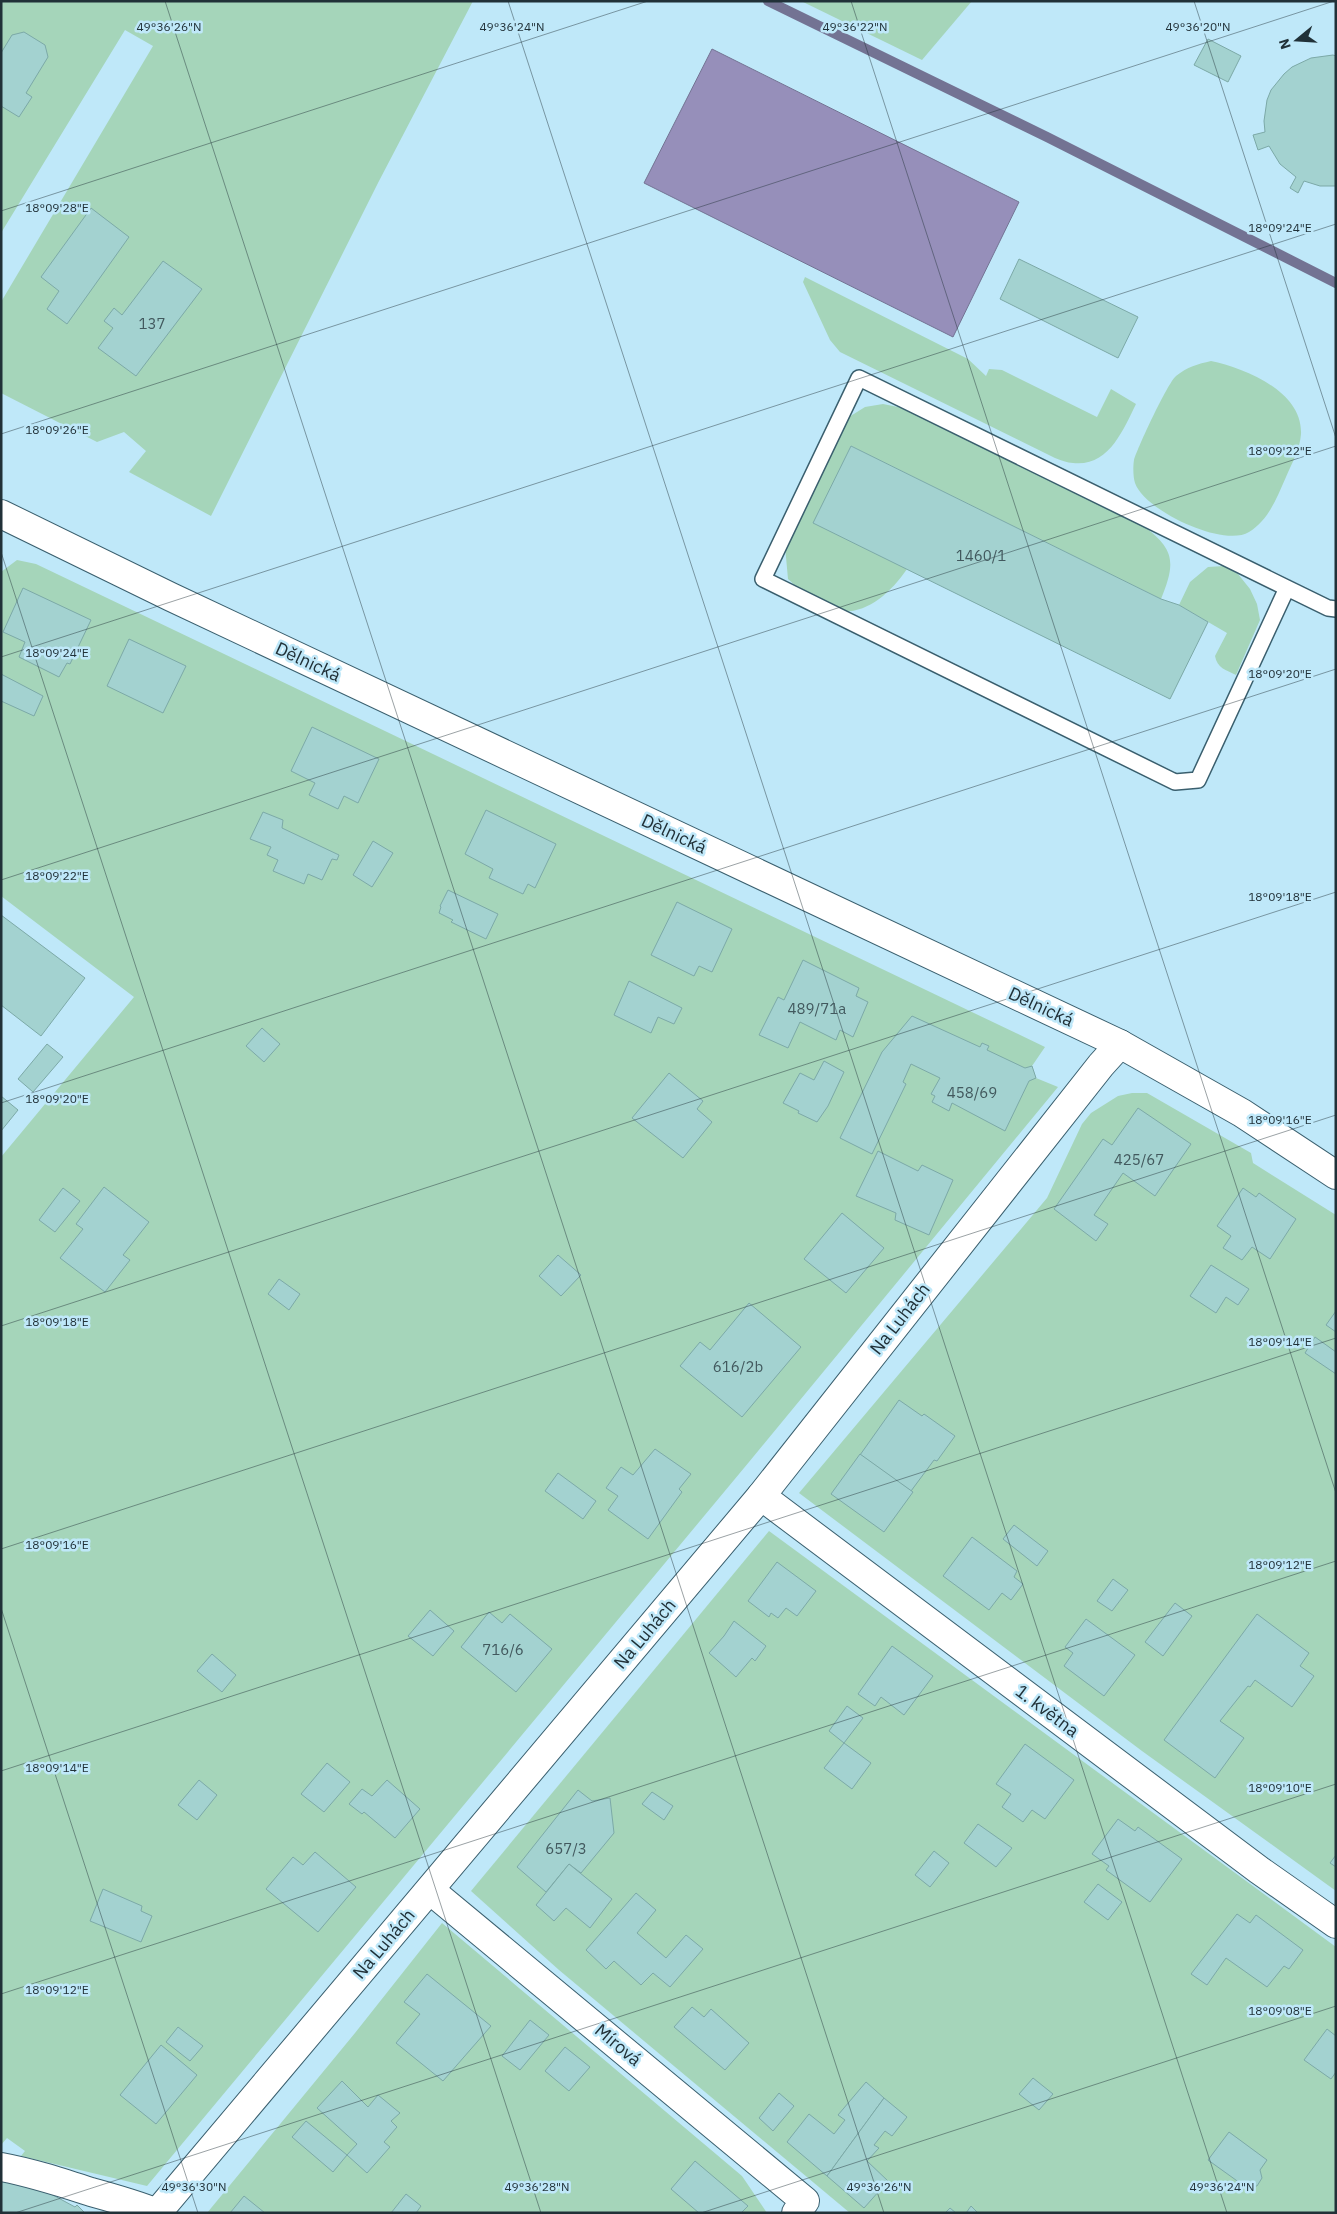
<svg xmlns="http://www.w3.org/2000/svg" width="1337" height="2214" font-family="'IBM Plex Sans',sans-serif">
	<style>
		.green { fill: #a5d5ba }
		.water { fill: #968fba; stroke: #737393 }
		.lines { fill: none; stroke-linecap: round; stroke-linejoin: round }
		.stream { stroke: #737393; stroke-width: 10 }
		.building { fill: #a3d2d0; stroke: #7ca9a7 }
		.service-casing { stroke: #3a5f6e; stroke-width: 18 }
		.minor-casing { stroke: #3a5f6e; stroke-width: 30 }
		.service { stroke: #fff; stroke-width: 15 }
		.minor { stroke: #fff; stroke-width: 28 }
		.ticks { fill: none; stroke: #213138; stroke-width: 1; stroke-opacity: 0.45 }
		.labels { text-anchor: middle; stroke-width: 5; stroke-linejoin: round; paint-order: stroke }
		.number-label { font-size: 15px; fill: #42595e }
		.street-label { font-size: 18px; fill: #213138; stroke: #bfe8f9 }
		.ticks-label { font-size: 12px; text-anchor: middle; fill: #213138; stroke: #bfe8f9; stroke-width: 5; stroke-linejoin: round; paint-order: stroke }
	</style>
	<rect width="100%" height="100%" fill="#bfe8f9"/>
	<!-- green -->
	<g class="green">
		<path d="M 1,1 L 473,1 L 379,181 L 211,516 L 129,472 L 146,451 L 124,432 L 97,442 L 1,393 L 1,302 L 153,46 L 125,30 L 1,233 Z"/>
		<path d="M 801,1 L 972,1 L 922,60 Z"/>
		<path d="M 805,277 L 968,359 L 986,376 L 989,369 L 1002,370 L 1097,417 L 1111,389 L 1136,404 C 1123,430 1109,467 1073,463 C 1067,463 1061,460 1055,458 L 840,352 L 830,340 L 803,282 Z"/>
		<path d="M 1211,361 C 1244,368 1303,391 1301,434 C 1300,449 1292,463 1286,477 C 1277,497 1269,520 1249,532 C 1223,548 1144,510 1135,483 C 1133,477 1133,466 1134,460 C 1138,447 1167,384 1176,376 C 1187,367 1198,364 1211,361 Z"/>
		<path d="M 883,404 L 898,407 L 916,414 L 1142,525 C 1175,549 1176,562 1161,599 L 851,446 L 814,523 L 907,569 C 885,601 852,626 814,602 C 805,597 796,586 788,579 L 785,546 L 849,417 L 865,407 Z"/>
		<path d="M 17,560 L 36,564 L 1045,1047 L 1032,1066 L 1036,1078 L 1058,1087 L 749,1462 L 147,2186 L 21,2156 L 25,2151 L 7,2138 L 1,2145 L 1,1157 L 134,997 L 1,896 L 1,572 Z"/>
		<path d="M 1224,566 L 1238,574 L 1250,589 L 1257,604 L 1260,620 L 1236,675 C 1226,670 1217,668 1215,656 L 1227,633 L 1179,605 L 1190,582 L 1208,567 Z"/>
		<path d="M 1132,1093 L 1147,1093 L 1251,1153 L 1253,1163 L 1336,1215 L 1336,1891 L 1142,1751 L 799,1493 L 1047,1198 L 1082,1124 L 1091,1113 L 1118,1096 Z"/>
		<path d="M 769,1531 L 1336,1947 L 1336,2213 L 850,2213 L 559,1970 L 471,1891 Z"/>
		<path d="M 442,1923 L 742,2176 L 767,2213 L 207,2213 L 355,2033 Z"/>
	</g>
	<!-- water -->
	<path class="water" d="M 712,49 L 1019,202 L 953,337 L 644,183 Z"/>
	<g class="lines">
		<!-- stream -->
		<path class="stream" d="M 768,1 L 1047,137 L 1336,283"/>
	</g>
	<!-- building -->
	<g class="building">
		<path d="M 24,32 L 45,45 L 48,57 L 26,93 L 32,97 L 19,117 L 1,106 L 1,53 L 12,35 Z"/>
		<path d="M 1208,39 L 1241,56 L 1228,82 L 1194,65 Z"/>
		<path d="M 1333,55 L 1336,56 L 1336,186 L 1320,186 L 1304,181 L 1298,193 L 1290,188 L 1296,177 L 1280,164 L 1269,146 L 1258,150 L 1253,135 L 1265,132 L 1264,121 L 1267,100 L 1271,90 L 1284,74 L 1292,67 L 1311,58 Z"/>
		<path d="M 91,208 L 129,237 L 67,324 L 47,309 L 59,291 L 41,277 Z"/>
		<path d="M 1019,259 L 1138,317 L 1118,358 L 1000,299 Z"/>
		<path d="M 163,261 L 202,289 L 136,376 L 98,348 L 113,328 L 104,321 L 114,308 L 122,315 Z"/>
		<path d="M 851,446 L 1161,599 L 1179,605 L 1208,622 L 1170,699 L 813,523 Z"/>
		<path d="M 23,588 L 91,620 L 70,664 L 67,663 L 59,677 L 19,657 L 25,642 L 3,632 Z"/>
		<path d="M 129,639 L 186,666 L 163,713 L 107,686 Z"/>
		<path d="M 1,674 L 43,696 L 34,716 L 1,701 Z"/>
		<path d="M 312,727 L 379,759 L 358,803 L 344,796 L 338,809 L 309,795 L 315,783 L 291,771 Z"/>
		<path d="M 486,810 L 556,844 L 535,888 L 528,884 L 523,894 L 489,878 L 493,869 L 465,854 Z"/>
		<path d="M 263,812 L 283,820 L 282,828 L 339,855 L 337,860 L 332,859 L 322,880 L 308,874 L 304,884 L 273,871 L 278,860 L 267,855 L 271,847 L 250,839 Z"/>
		<path d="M 373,841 L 393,853 L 372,887 L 353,875 Z"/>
		<path d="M 448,890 L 498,914 L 486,939 L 451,922 L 453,920 L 439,913 L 441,907 L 440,906 Z"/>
		<path d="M 677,902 L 732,929 L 712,972 L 699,966 L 694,976 L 651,955 Z"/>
		<path d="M 1,915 L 85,978 L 41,1036 L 1,1005 Z"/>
		<path d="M 803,960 L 859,988 L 856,996 L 868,1002 L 853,1037 L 840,1030 L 836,1040 L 800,1022 L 788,1048 L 759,1035 L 778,997 L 784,1000 Z"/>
		<path d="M 629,981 L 682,1008 L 674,1024 L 658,1017 L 651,1033 L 614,1015 Z"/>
		<path d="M 912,1016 L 980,1047 L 982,1043 L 989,1046 L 987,1050 L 1025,1068 L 1032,1066 L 1036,1078 L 1029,1081 L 1005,1131 L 952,1103 L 949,1111 L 932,1102 L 935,1096 L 931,1094 L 940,1078 L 911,1064 L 903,1082 L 906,1084 L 872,1154 L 840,1138 L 882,1052 Z"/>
		<path d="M 262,1028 L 280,1044 L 264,1062 L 246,1046 Z"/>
		<path d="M 47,1044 L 63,1057 L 33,1092 L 18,1079 Z"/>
		<path d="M 824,1061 L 844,1072 L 828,1106 L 817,1122 L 798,1113 L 799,1111 L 783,1103 L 800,1073 L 814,1080 Z"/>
		<path d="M 669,1073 L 703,1101 L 697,1109 L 712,1122 L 683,1158 L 632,1118 Z"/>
		<path d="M 1,1096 L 18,1110 L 1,1131 Z"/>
		<path d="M 1138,1108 L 1191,1144 L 1155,1196 L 1123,1173 L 1094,1215 L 1108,1224 L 1096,1241 L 1054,1209 L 1103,1139 L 1112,1145 Z"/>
		<path d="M 878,1151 L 918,1171 L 922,1165 L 953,1180 L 929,1235 L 895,1220 L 896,1213 L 856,1196 Z"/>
		<path d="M 104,1187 L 149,1222 L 123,1255 L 130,1260 L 105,1292 L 60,1258 L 83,1229 L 76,1224 Z"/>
		<path d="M 63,1188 L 80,1201 L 55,1232 L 39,1220 Z"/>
		<path d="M 1243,1188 L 1256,1197 L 1259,1193 L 1296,1219 L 1270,1259 L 1252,1247 L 1242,1260 L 1223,1248 L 1231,1236 L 1217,1226 Z"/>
		<path d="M 842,1213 L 884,1248 L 846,1293 L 804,1259 Z"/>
		<path d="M 558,1255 L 581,1275 L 561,1296 L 539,1276 Z"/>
		<path d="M 1211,1265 L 1249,1289 L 1238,1305 L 1226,1297 L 1216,1313 L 1190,1296 Z"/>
		<path d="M 279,1279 L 300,1294 L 289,1310 L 268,1294 Z"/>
		<path d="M 749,1303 L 801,1347 L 742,1417 L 680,1366 L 700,1342 L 710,1350 Z"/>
		<path d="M 1336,1311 L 1336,1332 L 1326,1325 Z"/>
		<path d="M 1315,1337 L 1336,1352 L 1336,1374 L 1305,1353 Z"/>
		<path d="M 899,1400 L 922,1416 L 924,1414 L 955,1436 L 937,1461 L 934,1460 L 911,1491 L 860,1455 Z"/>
		<path d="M 655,1449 L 691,1474 L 679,1489 L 682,1492 L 648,1539 L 608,1510 L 618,1496 L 606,1488 L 621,1467 L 633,1475 Z"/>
		<path d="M 860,1454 L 913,1492 L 884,1532 L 831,1494 Z"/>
		<path d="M 558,1473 L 596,1501 L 583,1519 L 545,1491 Z"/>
		<path d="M 1014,1525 L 1048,1551 L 1037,1566 L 1003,1539 Z"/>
		<path d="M 972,1537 L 1017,1571 L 1014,1577 L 1023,1584 L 1011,1600 L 1002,1593 L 989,1610 L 943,1576 Z"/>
		<path d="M 777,1562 L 816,1591 L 797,1616 L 786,1608 L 778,1618 L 771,1613 L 769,1617 L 748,1601 Z"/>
		<path d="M 1113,1579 L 1128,1590 L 1112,1611 L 1097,1601 Z"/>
		<path d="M 1175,1603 L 1192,1616 L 1163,1656 L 1145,1642 Z"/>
		<path d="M 430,1610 L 454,1631 L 433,1656 L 408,1636 Z"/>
		<path d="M 489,1612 L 502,1623 L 510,1614 L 552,1649 L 516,1692 L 461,1647 Z"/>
		<path d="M 1257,1614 L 1309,1653 L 1300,1666 L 1314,1676 L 1292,1707 L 1255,1680 L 1250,1687 L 1248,1686 L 1220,1721 L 1244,1738 L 1215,1778 L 1164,1740 Z"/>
		<path d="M 1086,1619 L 1135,1655 L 1104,1696 L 1064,1666 L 1073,1653 L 1065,1647 Z"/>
		<path d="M 734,1621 L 766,1646 L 755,1661 L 752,1658 L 736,1677 L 709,1653 L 724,1636 Z"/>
		<path d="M 892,1646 L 933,1676 L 904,1715 L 881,1697 L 875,1706 L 858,1694 Z"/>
		<path d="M 212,1654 L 236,1675 L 222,1692 L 197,1671 Z"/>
		<path d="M 847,1706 L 863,1718 L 844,1743 L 829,1731 Z"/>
		<path d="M 844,1743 L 871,1763 L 852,1789 L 824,1768 Z"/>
		<path d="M 1025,1744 L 1074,1780 L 1045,1819 L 1032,1810 L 1023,1822 L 1002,1807 L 1011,1794 L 996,1784 Z"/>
		<path d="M 327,1763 L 350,1782 L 324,1812 L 301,1794 Z"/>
		<path d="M 199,1780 L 217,1795 L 197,1820 L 178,1805 Z"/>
		<path d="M 387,1780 L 420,1809 L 395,1838 L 364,1812 L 362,1814 L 349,1804 L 362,1789 L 372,1796 Z"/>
		<path d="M 578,1790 L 592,1801 L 610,1798 L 614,1833 L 581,1873 L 569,1864 L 546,1892 L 517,1867 Z"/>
		<path d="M 652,1792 L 673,1806 L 664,1820 L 642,1804 Z"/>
		<path d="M 1118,1819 L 1135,1831 L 1138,1827 L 1182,1859 L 1150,1902 L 1106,1870 L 1109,1866 L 1092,1854 Z"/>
		<path d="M 978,1824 L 1012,1848 L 996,1867 L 964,1843 Z"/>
		<path d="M 934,1851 L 949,1863 L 930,1887 L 915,1875 Z"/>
		<path d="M 315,1852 L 356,1887 L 318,1932 L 266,1889 L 293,1857 L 303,1865 Z"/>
		<path d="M 1336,1855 L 1336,1867 L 1330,1863 Z"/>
		<path d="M 569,1864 L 612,1899 L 590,1928 L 566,1908 L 554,1921 L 536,1905 Z"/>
		<path d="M 1098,1884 L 1122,1902 L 1108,1920 L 1084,1902 Z"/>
		<path d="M 103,1889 L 142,1906 L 141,1911 L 152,1916 L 141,1942 L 90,1921 Z"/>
		<path d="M 636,1893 L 656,1910 L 637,1933 L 666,1958 L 686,1935 L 703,1949 L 670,1987 L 653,1973 L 641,1985 L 614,1961 L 606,1969 L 586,1950 Z"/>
		<path d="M 1237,1914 L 1250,1923 L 1256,1915 L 1303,1950 L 1289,1969 L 1284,1966 L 1267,1987 L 1226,1958 L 1207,1985 L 1191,1974 Z"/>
		<path d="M 427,1974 L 491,2026 L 443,2081 L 396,2043 L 420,2014 L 404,2002 Z"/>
		<path d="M 692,2007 L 704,2017 L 711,2009 L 749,2043 L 725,2070 L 674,2027 Z"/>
		<path d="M 530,2020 L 549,2035 L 520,2070 L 502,2056 Z"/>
		<path d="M 178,2027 L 203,2046 L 190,2061 L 166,2042 Z"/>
		<path d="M 1327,2029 L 1336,2036 L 1336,2072 L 1331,2079 L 1304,2060 Z"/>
		<path d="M 161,2045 L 197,2075 L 156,2124 L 120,2095 Z"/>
		<path d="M 565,2047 L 590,2067 L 569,2091 L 545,2071 Z"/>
		<path d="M 1033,2078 L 1053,2094 L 1039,2110 L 1019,2094 Z"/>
		<path d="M 342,2081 L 368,2107 L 378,2095 L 400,2113 L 391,2121 L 397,2127 L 384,2142 L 390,2147 L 367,2173 L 347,2155 L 357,2144 L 317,2108 Z"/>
		<path d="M 866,2082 L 884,2098 L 827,2176 L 787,2142 L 809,2114 L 834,2134 L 845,2120 L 838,2115 Z"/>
		<path d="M 779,2093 L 794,2106 L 773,2131 L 759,2118 Z"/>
		<path d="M 884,2098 L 907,2117 L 892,2136 L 885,2131 L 874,2145 L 879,2148 L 867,2161 L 888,2181 L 864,2208 L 827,2176 Z"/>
		<path d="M 306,2121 L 347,2155 L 333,2172 L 292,2137 Z"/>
		<path d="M 1229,2132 L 1267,2160 L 1260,2170 L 1262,2178 L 1257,2186 L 1249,2186 L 1247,2188 L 1208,2160 Z"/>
		<path d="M 695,2161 L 748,2206 L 741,2213 L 699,2213 L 671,2189 Z"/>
		<path d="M 1,2179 L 40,2188 L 75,2207 L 77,2205 L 85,2213 L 1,2213 Z"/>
		<path d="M 406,2194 L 421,2206 L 416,2213 L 391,2213 Z"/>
		<path d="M 244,2196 L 265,2213 L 230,2213 Z"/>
		<path d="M 971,2206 L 978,2213 L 966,2213 Z"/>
		<path d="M 950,2208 L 956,2213 L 945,2213 Z"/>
	</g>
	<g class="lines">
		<defs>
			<path id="service" d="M 1287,588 L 1198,780 L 1175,782 L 763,579 L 859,378 L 1287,588 L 1328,608 L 1336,609"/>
			<g id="minor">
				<path d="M 1,514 L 171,597 L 1120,1044 L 1242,1113 L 1336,1175"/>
				<path d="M 761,1496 L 1259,1870 L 1336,1924"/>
				<path d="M 430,1890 L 805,2201 L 796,2213"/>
				<path d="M 1,2167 C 33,2173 60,2182 91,2192 C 113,2198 135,2204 157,2213"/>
				<path d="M 157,2213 L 761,1496 L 1101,1065 L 1120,1044"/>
			</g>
		</defs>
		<!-- service casing -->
		<use href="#service" class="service-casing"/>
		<!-- minor casing -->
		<use href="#minor" class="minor-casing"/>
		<!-- service -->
		<use href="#service" class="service"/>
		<!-- minor -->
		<use href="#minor" class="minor"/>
	</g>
	<!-- ticks -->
	<path class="ticks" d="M 165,1 L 884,2213M 508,1 L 1227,2213M 851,1 L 1336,1493M 1194,1 L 1336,438M 1,211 L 648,1M 1,434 L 1334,1M 1,552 L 541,2213M 1,657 L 1336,224M 1,880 L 1336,446M 1,1103 L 1336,669M 1,1326 L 1336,892M 1,1549 L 1336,1115M 1,1608 L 198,2213M 1,1771 L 1336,1338M 1,1994 L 1336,1561M 15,2213 L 1336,1784M 701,2213 L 1336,2006"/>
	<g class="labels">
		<!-- number labels -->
		<g class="number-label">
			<text x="152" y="329">137</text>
			<text x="981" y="561">1460/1</text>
			<text x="817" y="1014">489/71a</text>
			<text x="972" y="1098">458/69</text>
			<text x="1139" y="1165">425/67</text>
			<text x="738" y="1372">616/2b</text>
			<text x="503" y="1655">716/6</text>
			<text x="566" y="1854">657/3</text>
		</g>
		<!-- street labels -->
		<g class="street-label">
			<text transform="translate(308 662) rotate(25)" y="6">Dělnická</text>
			<text transform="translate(674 834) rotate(25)" y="6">Dělnická</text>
			<text transform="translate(1041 1007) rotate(25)" y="6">Dělnická</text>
			<text transform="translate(900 1319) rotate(-52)" y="6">Na Luhách</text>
			<text transform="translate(645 1634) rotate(-50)" y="6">Na Luhách</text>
			<text transform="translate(1047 1711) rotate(37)" y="6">1. května</text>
			<text transform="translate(384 1944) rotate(-50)" y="6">Na Luhách</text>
			<text transform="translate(618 2045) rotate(40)" y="6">Mírová</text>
		</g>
	</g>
	<g class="ticks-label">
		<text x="169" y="31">49°36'26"N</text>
		<text x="512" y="31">49°36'24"N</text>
		<text x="855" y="31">49°36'22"N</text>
		<text x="1198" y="31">49°36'20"N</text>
		<text x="57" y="212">18°09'28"E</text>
		<text x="1280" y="232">18°09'24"E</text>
		<text x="57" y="434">18°09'26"E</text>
		<text x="1280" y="455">18°09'22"E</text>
		<text x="57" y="657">18°09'24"E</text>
		<text x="1280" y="678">18°09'20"E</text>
		<text x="57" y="880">18°09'22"E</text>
		<text x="1280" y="901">18°09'18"E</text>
		<text x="57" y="1103">18°09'20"E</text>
		<text x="1280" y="1124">18°09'16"E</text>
		<text x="57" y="1326">18°09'18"E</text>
		<text x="1280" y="1346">18°09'14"E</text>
		<text x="57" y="1549">18°09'16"E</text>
		<text x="1280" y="1569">18°09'12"E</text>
		<text x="57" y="1772">18°09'14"E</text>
		<text x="1280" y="1792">18°09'10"E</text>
		<text x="57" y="1994">18°09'12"E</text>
		<text x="1280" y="2015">18°09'08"E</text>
		<text x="194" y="2191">49°36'30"N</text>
		<text x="537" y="2191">49°36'28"N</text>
		<text x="879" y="2191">49°36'26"N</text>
		<text x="1222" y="2191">49°36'24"N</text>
	</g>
	<!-- border -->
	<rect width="1337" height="2214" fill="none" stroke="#213138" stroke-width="5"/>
	<!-- north arrow -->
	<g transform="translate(1297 40) rotate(252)" stroke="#bfe8f9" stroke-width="4" paint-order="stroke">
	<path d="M0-4L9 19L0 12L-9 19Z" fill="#213138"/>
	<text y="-8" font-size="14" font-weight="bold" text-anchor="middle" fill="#213138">N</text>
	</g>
</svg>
